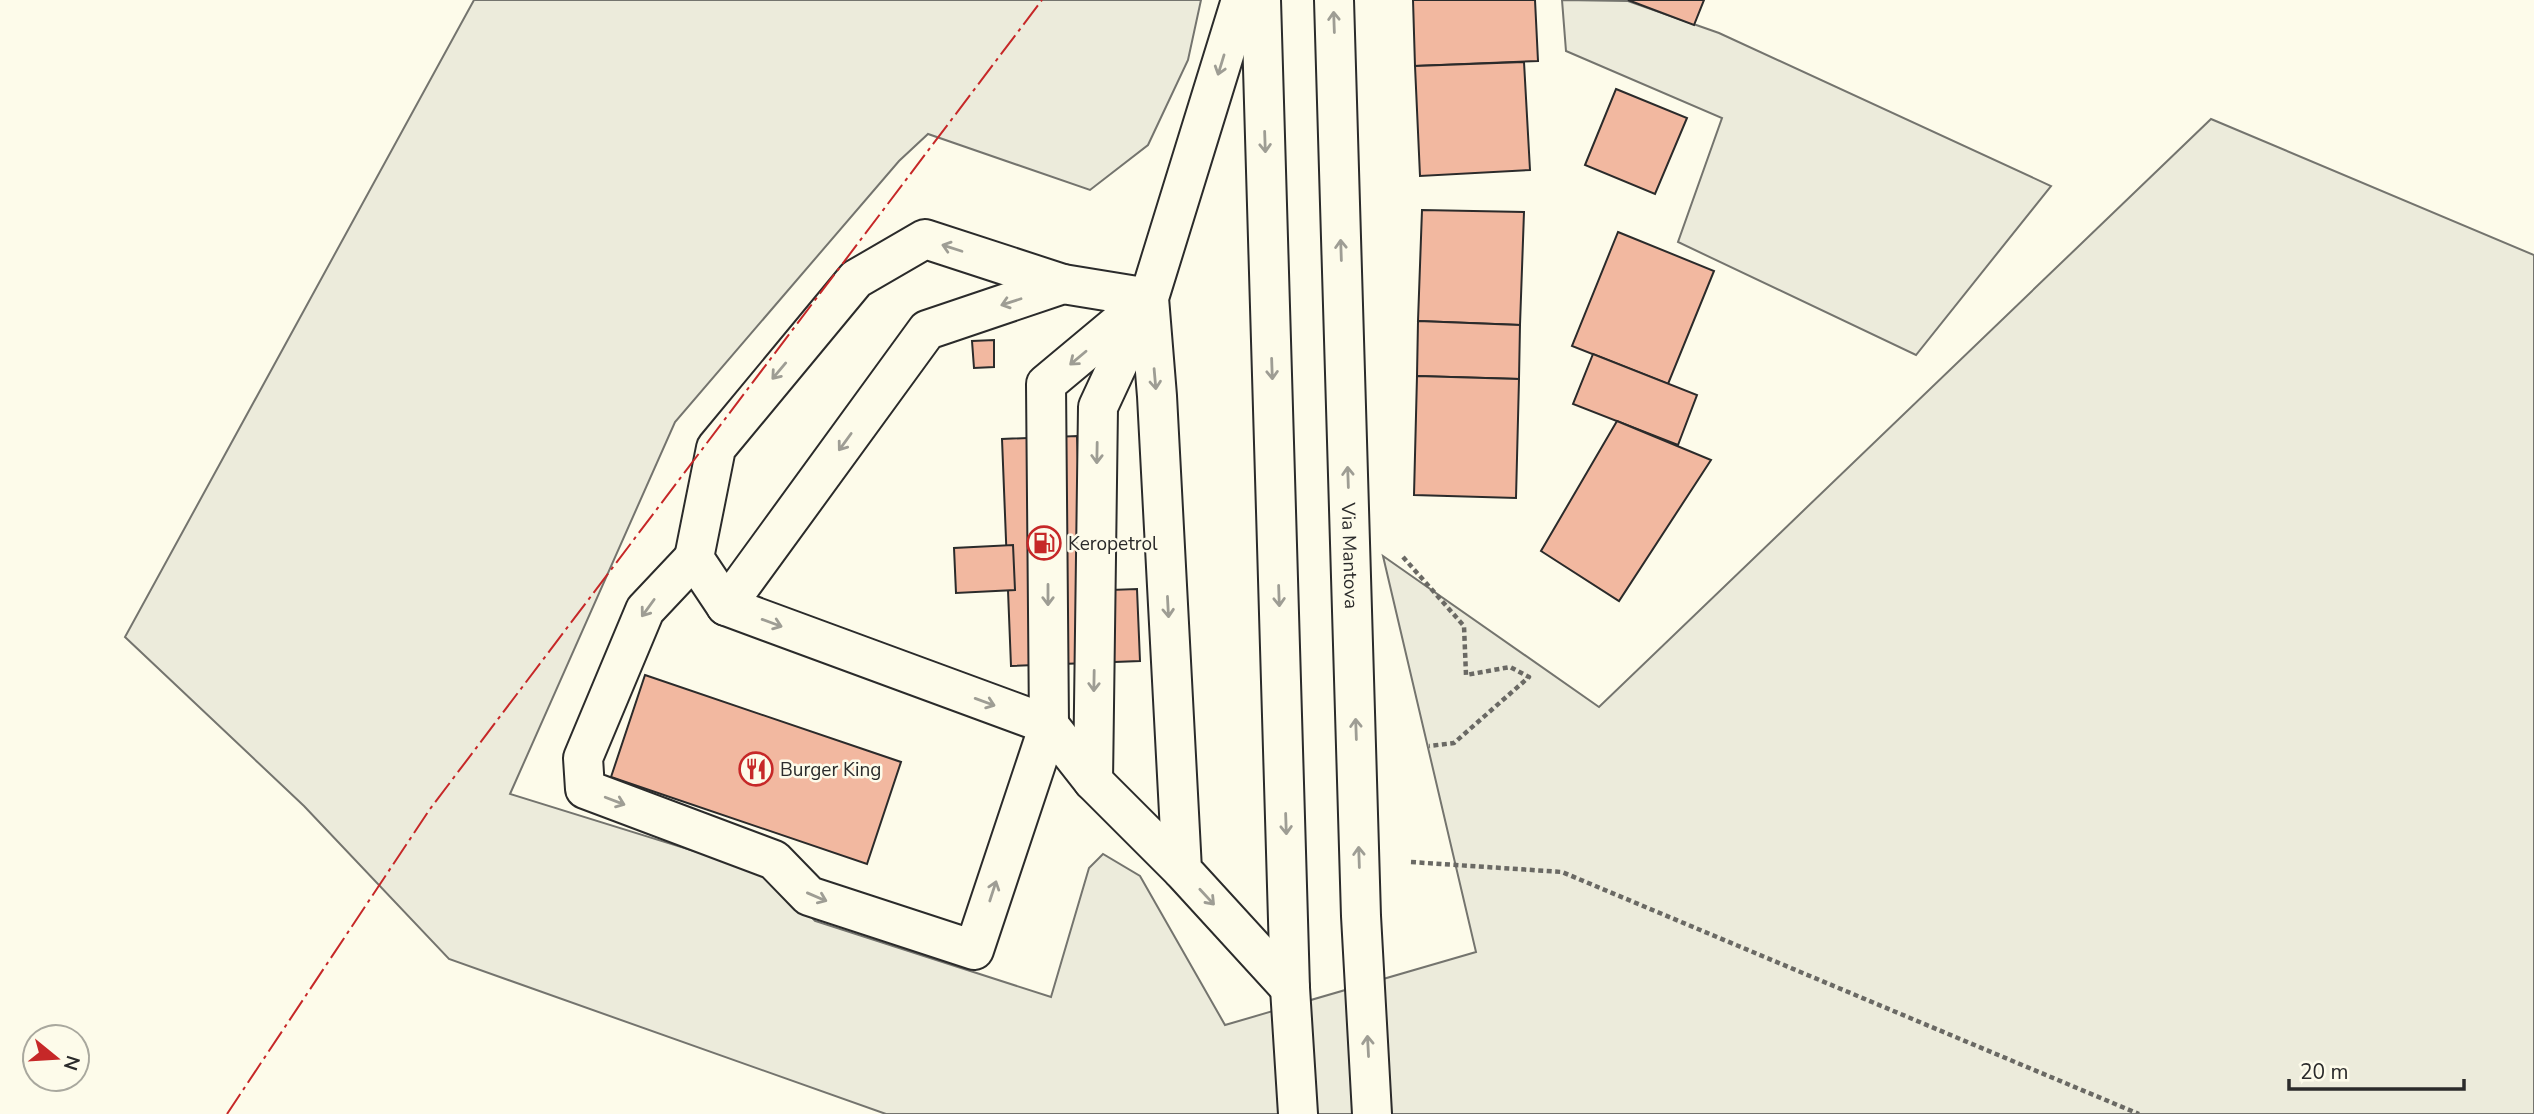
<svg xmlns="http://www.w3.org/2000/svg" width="2534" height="1114" font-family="'Nunito Sans',sans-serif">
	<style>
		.green { fill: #ecebdb; stroke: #74746e; stroke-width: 2 }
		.building { fill: #f2b8a0; stroke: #2b2b2b; stroke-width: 2 }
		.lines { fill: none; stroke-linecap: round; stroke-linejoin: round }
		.minor-casing { stroke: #2b2b2b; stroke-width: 42 }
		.major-casing { stroke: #2b2b2b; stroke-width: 42 }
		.path { stroke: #6a6964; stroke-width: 4.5; stroke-dasharray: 5 3.5; stroke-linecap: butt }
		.minor { stroke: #fdfbea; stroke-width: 38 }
		.major { stroke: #fdfbea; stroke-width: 38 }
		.power { stroke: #c62828; stroke-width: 2; stroke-dasharray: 24 5 3.5 5; stroke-linecap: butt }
		.oneway { stroke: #9e9d94 }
		.labels { text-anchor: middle; stroke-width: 5; stroke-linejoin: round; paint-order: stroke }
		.poi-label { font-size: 19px; fill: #2b2b2b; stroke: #fdfbea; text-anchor: start }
		.street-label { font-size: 19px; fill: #2b2b2b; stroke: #fdfbea }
	</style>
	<rect width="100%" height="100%" fill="#fdfbea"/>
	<!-- green -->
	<g class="green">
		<path d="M 474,0 L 1201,0 L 1188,60 L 1148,145 L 1090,190 L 928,134 L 899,161 L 675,422 L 510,794 L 771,875 L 815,921 L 1051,997 L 1089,868 L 1103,854 L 1140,876 L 1225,1025 L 1476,952 L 1383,556 L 1599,707 L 2211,119 L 2534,255 L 2534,1114 L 886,1114 L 449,959 L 304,806 L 125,637 Z"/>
		<path d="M 1562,0 L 1628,1 L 1719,33 L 2051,186 L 1916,355 L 1678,242 L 1722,118 L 1566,51 Z"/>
	</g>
	<!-- building -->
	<g class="building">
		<path d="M 1413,0 L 1535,0 L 1538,61 L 1415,66 Z"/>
		<path d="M 1628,0 L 1704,0 L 1694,25 Z"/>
		<path d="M 1524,62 L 1530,170 L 1420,176 L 1415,66 Z"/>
		<path d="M 1616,89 L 1687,118 L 1655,194 L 1585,165 Z"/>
		<path d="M 1422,210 L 1524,212 L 1520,325 L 1418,321 Z"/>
		<path d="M 1618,232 L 1714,271 L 1668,384 L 1572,346 Z"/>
		<path d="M 1418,321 L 1520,325 L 1519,379 L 1417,376 Z"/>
		<path d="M 994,340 L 994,367 L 974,368 L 972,341 Z"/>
		<path d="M 1593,354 L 1697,395 L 1678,445 L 1573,404 Z"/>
		<path d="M 1417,376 L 1519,379 L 1516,498 L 1414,495 Z"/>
		<path d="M 1617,421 L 1711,460 L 1619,601 L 1541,551 Z"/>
		<path d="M 1077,436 L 1083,591 L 1137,589 L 1140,661 L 1011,666 L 1002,439 Z"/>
		<path d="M 1013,545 L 1015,590 L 956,593 L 954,548 Z"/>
		<path d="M 645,675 L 901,762 L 867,864 L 611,777 Z"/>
	</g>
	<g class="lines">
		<defs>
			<g id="minor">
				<path d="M 1241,0 L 1149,298 L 1157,396 L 1182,870 L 1290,988"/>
				<path d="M 1149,298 L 1063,284 L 927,330 L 726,606 L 1049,725 L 1093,781 L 1182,870"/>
				<path d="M 694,558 L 645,610 L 583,758 L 585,789 L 774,860 L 809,896 L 974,950 L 1049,725 L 1046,384 L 1149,298"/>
				<path d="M 726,606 L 694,558 L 716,448 L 856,279 L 925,239 L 1063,284"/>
				<path d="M 1093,781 L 1098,407 L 1143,310"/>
			</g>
			<g id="major">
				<path d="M 1261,0 L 1290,988 L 1298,1114"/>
				<path id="s1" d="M 1334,0 L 1361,916 L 1372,1114"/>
			</g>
		</defs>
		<!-- minor casing -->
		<use href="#minor" class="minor-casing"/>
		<!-- major casing -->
		<use href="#major" class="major-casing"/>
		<!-- path -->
		<g class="path">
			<path d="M 1403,557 L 1464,626 L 1466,675 L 1510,667 L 1529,677 L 1454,743 L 1429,746"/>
			<path d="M 1411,862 L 1562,872 L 2139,1114"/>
		</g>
		<!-- minor -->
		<use href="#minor" class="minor"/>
		<!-- major -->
		<use href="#major" class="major"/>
		<!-- power -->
		<path class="power" d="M 227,1114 L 430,809 L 1042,0"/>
	</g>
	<!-- one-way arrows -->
	<defs><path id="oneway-shaft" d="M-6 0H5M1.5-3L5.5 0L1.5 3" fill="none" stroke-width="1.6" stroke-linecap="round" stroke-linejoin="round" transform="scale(1.75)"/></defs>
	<g class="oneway">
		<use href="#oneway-shaft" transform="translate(1334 22) rotate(-92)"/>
		<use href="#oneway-shaft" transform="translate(1221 65) rotate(107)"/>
		<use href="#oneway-shaft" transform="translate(1265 142) rotate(88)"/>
		<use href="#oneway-shaft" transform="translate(952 248) rotate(-162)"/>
		<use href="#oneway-shaft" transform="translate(1341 250) rotate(-92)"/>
		<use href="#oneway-shaft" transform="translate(1011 302) rotate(162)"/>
		<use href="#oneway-shaft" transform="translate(1078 358) rotate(140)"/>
		<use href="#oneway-shaft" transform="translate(1272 369) rotate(88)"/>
		<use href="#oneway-shaft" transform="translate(779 371) rotate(130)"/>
		<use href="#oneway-shaft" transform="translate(1155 379) rotate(85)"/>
		<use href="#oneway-shaft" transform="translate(845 442) rotate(126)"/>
		<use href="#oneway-shaft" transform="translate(1097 453) rotate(91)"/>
		<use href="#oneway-shaft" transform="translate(1348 477) rotate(-92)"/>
		<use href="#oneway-shaft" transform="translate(1048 595) rotate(90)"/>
		<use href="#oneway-shaft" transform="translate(1279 596) rotate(88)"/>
		<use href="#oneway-shaft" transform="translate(1168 607) rotate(87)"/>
		<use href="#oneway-shaft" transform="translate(648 608) rotate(126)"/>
		<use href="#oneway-shaft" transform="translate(772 623) rotate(20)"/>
		<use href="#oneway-shaft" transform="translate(1094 681) rotate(91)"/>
		<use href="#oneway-shaft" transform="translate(985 702) rotate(20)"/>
		<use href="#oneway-shaft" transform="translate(1356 729) rotate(-92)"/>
		<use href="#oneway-shaft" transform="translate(615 801) rotate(21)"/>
		<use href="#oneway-shaft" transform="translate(1286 824) rotate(88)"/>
		<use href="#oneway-shaft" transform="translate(1359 857) rotate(-92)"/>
		<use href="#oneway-shaft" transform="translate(993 891) rotate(-72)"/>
		<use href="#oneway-shaft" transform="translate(817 897) rotate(23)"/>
		<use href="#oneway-shaft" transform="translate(1207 897) rotate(47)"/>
		<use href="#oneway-shaft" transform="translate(1368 1046) rotate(-93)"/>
	</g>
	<!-- icons -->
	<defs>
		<symbol id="fuel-ring" viewBox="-11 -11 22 22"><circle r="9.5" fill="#fdfbea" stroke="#c62828" stroke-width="1.5"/><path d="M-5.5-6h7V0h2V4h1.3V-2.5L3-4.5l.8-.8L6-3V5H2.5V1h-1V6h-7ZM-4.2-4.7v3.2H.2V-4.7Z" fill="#c62828"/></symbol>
		<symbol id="restaurant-ring" viewBox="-11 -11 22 22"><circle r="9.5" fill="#fdfbea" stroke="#c62828" stroke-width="1.5"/><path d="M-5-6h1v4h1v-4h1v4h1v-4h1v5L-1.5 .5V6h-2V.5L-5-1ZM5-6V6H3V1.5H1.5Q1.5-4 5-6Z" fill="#c62828"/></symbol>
	</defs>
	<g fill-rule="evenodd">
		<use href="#fuel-ring" x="1025" y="524" width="38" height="38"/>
		<use href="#restaurant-ring" x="737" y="750" width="38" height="38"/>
	</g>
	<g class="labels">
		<!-- poi labels -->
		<g class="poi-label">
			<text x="1068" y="550">Keropetrol</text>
			<text x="780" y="776">Burger King</text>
		</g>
		<!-- street labels -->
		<g class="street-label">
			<text dy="7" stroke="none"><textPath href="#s1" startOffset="556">Via Mantova</textPath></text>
		</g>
	</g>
	<!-- north arrow -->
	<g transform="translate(56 1058) rotate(108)"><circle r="33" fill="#fdfbea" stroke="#a9a89e" stroke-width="2"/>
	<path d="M0-5L12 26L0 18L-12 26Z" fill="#c62828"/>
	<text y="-10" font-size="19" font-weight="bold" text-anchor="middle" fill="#2b2b2b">N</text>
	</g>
	<!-- scale -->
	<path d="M2289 1079v10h175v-10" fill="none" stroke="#2b2b2b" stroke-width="3.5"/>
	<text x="2300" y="1079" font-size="21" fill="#2b2b2b" stroke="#fdfbea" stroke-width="5" paint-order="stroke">20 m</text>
</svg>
